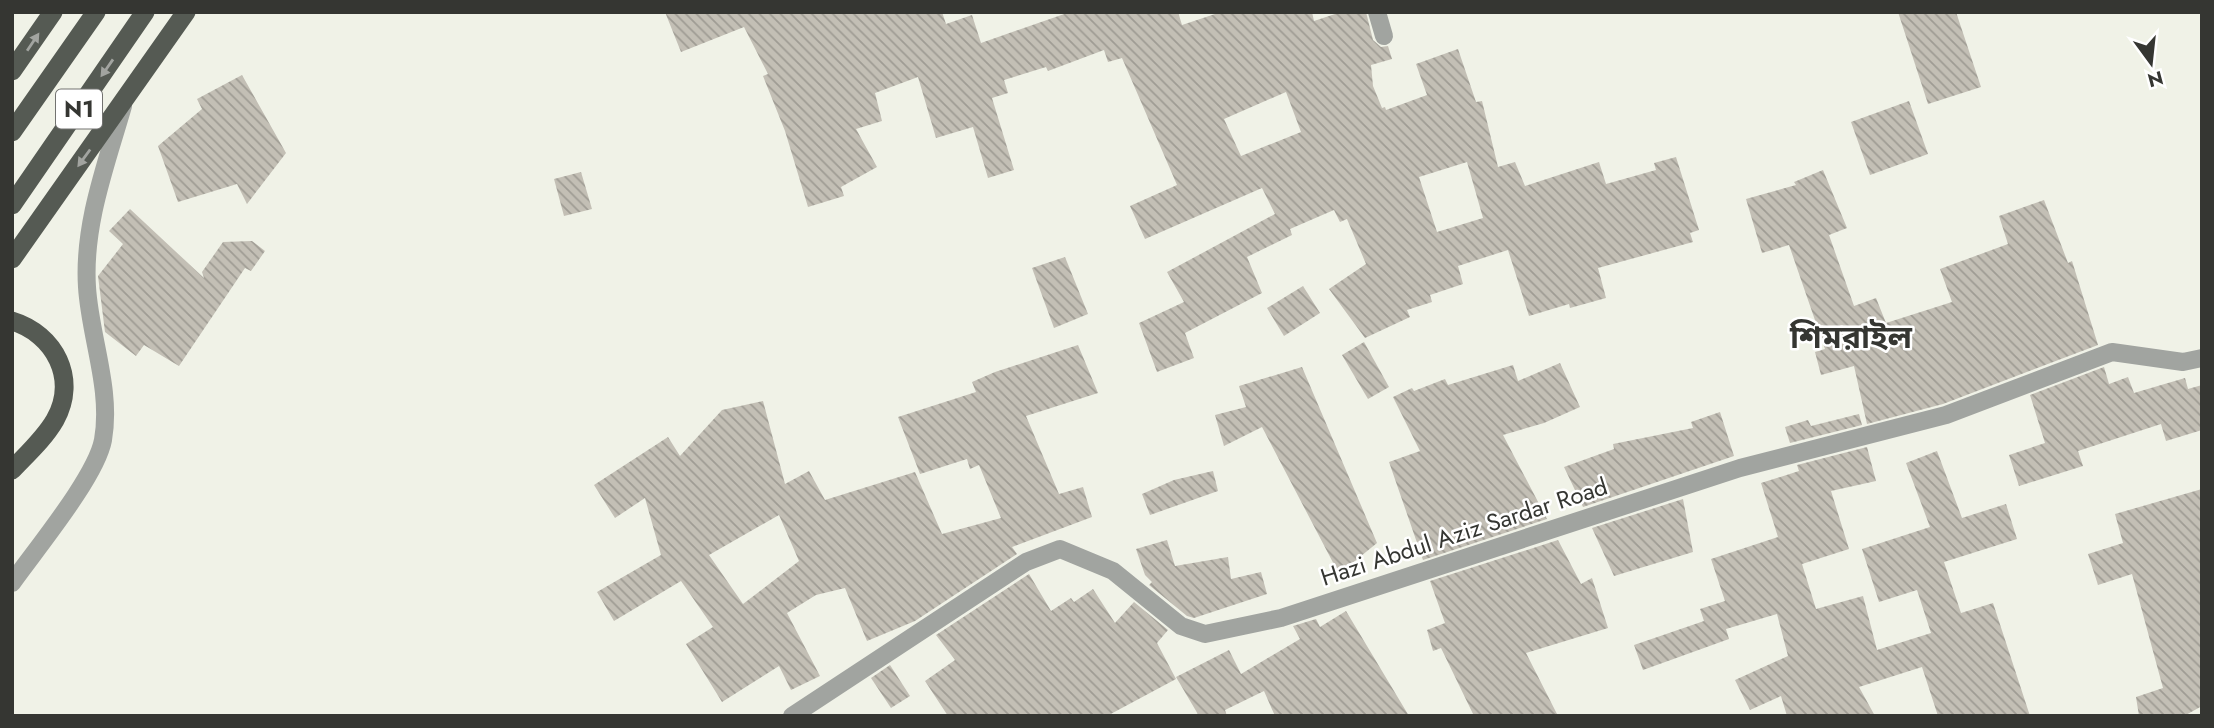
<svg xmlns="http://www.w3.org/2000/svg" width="2214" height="728" font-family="Jost,'Noto Sans Bengali',sans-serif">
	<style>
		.building { fill: url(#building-back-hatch); fill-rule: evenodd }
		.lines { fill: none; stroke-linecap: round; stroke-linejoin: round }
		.minor { stroke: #a1a4a0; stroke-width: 18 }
		.tertiary { stroke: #a1a4a0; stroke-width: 18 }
		.trunk { stroke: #555a53; stroke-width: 19 }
		.oneway { fill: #a2a4a0 }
		.labels { text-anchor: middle; stroke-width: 5; stroke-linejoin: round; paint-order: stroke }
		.shield { fill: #fff; stroke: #727270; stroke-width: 2 }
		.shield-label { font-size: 23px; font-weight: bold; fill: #353632 }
		.street-label { font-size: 24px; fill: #353632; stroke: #fff }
		.district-label { font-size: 32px; font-weight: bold; fill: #353632; stroke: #fff }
	</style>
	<defs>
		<pattern id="building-back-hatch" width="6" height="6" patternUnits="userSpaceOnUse" patternTransform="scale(1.75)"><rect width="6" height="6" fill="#c3bfb5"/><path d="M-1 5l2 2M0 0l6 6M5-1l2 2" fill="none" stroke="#9f9c94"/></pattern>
	</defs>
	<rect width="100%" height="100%" fill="#f0f2e7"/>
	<!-- building -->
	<g class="building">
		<path d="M 665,12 L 942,12 L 946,24 L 972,15 L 981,43 L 1070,12 L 1178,12 L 1182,25 L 1221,12 L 1312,12 L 1314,21 L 1341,12 L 1366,12 L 1373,40 L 1381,47 L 1388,46 L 1392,59 L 1371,65 L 1373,86 L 1382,108 L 1385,107 L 1386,110 L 1427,95 L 1416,64 L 1458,49 L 1476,102 L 1482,101 L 1498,167 L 1515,162 L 1525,186 L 1599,162 L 1606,184 L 1656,170 L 1654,163 L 1676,157 L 1699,230 L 1690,233 L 1693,242 L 1598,268 L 1606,298 L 1570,308 L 1569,304 L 1529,316 L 1508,250 L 1458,266 L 1463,284 L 1430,295 L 1432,302 L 1407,310 L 1410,317 L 1365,338 L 1329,289 L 1366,264 L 1347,219 L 1340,222 L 1334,210 L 1290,229 L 1292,235 L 1247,257 L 1262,293 L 1185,333 L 1194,358 L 1157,372 L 1139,323 L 1184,302 L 1167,272 L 1275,214 L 1262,188 L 1145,239 L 1130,206 L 1177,185 L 1122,58 L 1108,62 L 1104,50 L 1048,71 L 1046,67 L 1004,80 L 1008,93 L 992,98 L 1014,170 L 988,178 L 973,127 L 936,138 L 918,77 L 875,93 L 882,121 L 856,129 L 877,167 L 841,187 L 844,196 L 808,207 L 785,131 L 763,76 L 768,74 L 744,27 L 681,52 ZM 1286,92 L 1301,132 L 1241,156 L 1224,119 ZM 1467,162 L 1483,218 L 1437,232 L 1419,177 Z"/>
		<path d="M 1898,12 L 1956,12 L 1981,87 L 1928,104 Z"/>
		<path d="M 242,75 L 286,153 L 247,204 L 237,184 L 178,202 L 158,146 L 202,109 L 197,99 Z"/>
		<path d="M 1909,101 L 1928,154 L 1870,175 L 1851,122 Z"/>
		<path d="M 1823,170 L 1847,228 L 1829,235 L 1854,306 L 1876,298 L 1886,323 L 1952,302 L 1940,269 L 2008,244 L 1999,216 L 2044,200 L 2068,263 L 2072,261 L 2098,345 L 1943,404 L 1867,424 L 1854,366 L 1821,375 L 1815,352 L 1825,349 L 1789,245 L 1762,253 L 1746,199 L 1796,185 L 1794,182 Z"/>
		<path d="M 581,172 L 592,209 L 564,216 L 554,179 Z"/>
		<path d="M 130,209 L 204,278 L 202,272 L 223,242 L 252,241 L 265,251 L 251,271 L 245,268 L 179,366 L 144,345 L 136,356 L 105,332 L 98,276 L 123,244 L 109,231 Z"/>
		<path d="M 1065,257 L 1088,314 L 1054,328 L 1032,268 Z"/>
		<path d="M 1303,286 L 1320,313 L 1284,336 L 1267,308 Z"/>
		<path d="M 1364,342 L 1389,387 L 1368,399 L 1342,355 Z"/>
		<path d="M 1078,345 L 1098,393 L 1026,416 L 1059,494 L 1083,487 L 1092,517 L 1012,547 L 1017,554 L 915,621 L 867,641 L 845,588 L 816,595 L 787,613 L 820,676 L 791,690 L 779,666 L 722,702 L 686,644 L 713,627 L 681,581 L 614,621 L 597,592 L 661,555 L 645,498 L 615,518 L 594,485 L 668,437 L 680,456 L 722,410 L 763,401 L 785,484 L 809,471 L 825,500 L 915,472 L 942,534 L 1001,518 L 979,465 L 970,469 L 967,459 L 920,474 L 898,417 L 976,392 L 972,382 L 995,372 ZM 779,515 L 799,561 L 743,604 L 709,555 Z"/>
		<path d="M 1560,363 L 1580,407 L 1544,423 L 1503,435 L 1547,519 L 1423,560 L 1389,462 L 1420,451 L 1393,397 L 1412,388 L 1414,391 L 1445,379 L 1448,385 L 1513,365 L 1518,381 Z"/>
		<path d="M 1302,367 L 1377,543 L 1339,574 L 1262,427 L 1224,446 L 1215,415 L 1246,407 L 1239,386 Z"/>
		<path d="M 2104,367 L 2109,384 L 2128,377 L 2134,393 L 2185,378 L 2188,389 L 2202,385 L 2202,430 L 2166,441 L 2161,424 L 2078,451 L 2083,466 L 2019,486 L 2009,455 L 2045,443 L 2030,395 Z"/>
		<path d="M 1720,412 L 1734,456 L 1583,507 L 1564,467 L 1614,449 L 1613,444 L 1693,428 L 1691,422 Z"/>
		<path d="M 1859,414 L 1862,425 L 1790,443 L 1785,427 L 1808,420 L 1811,426 Z"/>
		<path d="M 1867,447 L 1876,481 L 1831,491 L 1849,549 L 1802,564 L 1816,609 L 1863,596 L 1877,650 L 1931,633 L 1917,590 L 1879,602 L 1862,549 L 1930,527 L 1906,463 L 1937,451 L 1962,518 L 2006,504 L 2017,539 L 1944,562 L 1961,613 L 1993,603 L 2030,716 L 1938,716 L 1922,667 L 1859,687 L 1875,716 L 1787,716 L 1781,696 L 1750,710 L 1735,680 L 1788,656 L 1777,614 L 1726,629 L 1729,639 L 1643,670 L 1634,645 L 1704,621 L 1700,609 L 1725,601 L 1711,559 L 1778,537 L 1761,483 L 1799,471 L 1797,465 Z"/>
		<path d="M 1213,471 L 1218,491 L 1150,515 L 1142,494 L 1174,480 Z"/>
		<path d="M 2202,489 L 2202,706 L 2184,716 L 2139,716 L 2136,697 L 2163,688 L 2132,574 L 2098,585 L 2088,554 L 2123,543 L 2115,514 Z"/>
		<path d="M 1683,499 L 1693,552 L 1614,576 L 1592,528 Z"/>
		<path d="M 1167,540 L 1175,566 L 1228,557 L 1231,579 L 1261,572 L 1267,594 L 1194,618 L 1187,616 L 1149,585 L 1152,582 L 1145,575 L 1136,549 Z"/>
		<path d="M 1558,540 L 1581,584 L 1592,578 L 1608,628 L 1526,653 L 1558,716 L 1474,716 L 1441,648 L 1433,651 L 1427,630 L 1445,623 L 1430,581 Z"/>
		<path d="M 1029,574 L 1051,611 L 1071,598 L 1074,602 L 1093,589 L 1115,623 L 1134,602 L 1168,630 L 1157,643 L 1176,679 L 1107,716 L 948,716 L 925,681 L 955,660 L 936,635 Z"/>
		<path d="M 1346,611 L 1409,716 L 1275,716 L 1264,691 L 1225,710 L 1227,716 L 1199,716 L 1176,677 L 1229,650 L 1241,674 L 1300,639 L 1293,626 L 1316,619 L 1320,627 Z"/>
		<path d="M 890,665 L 910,696 L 891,708 L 871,678 Z"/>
	</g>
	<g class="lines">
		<!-- minor -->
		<g class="minor">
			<path d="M 1377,12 L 1384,36"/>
			<path d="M 792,716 L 1026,562 L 1060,549 L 1113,571 L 1181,626 L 1205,634 L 1281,618 L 1740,468 L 1946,415 L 2112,352 L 2183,362 L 2202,358"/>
		</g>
		<!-- tertiary -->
		<path class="tertiary" d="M 12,583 C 36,549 96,477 103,440 C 112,389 90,337 87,287 C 83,225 106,165 123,106"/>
		<!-- trunk -->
		<g class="trunk">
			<path d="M 12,71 L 53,12"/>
			<path d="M 12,132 L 96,12"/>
			<path d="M 12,205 L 145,12"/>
			<path d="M 12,259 L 186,12"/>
			<path d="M 12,321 C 55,334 78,379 55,420 C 44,439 27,454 12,470"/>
		</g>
	</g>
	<!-- one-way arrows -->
	<defs><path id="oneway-solid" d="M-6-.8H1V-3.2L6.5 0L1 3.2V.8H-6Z" transform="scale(1.75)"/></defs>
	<g class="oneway">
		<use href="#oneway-solid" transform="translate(33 42) rotate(-56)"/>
		<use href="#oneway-solid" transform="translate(107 68) rotate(125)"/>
		<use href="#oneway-solid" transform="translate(84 158) rotate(126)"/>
	</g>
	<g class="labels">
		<!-- shield labels -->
		<rect class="shield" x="56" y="89.5" width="46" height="39" rx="5"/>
		<g class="shield-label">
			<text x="79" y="117">N1</text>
		</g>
		<!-- street labels -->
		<g class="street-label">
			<text transform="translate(1464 532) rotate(-18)" y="8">Hazi Abdul Aziz Sardar Road</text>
		</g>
		<!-- district labels -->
		<g class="district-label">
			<text x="1851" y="348">শিমরাইল</text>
		</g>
	</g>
	<!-- border -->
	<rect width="2214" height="728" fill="none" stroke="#353632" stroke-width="28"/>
	<!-- north arrow -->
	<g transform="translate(2151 63) rotate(165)" stroke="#ffffff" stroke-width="5" paint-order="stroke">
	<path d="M0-5L12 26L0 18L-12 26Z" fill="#353632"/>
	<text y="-10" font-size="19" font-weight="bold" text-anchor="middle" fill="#353632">N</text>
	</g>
</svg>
